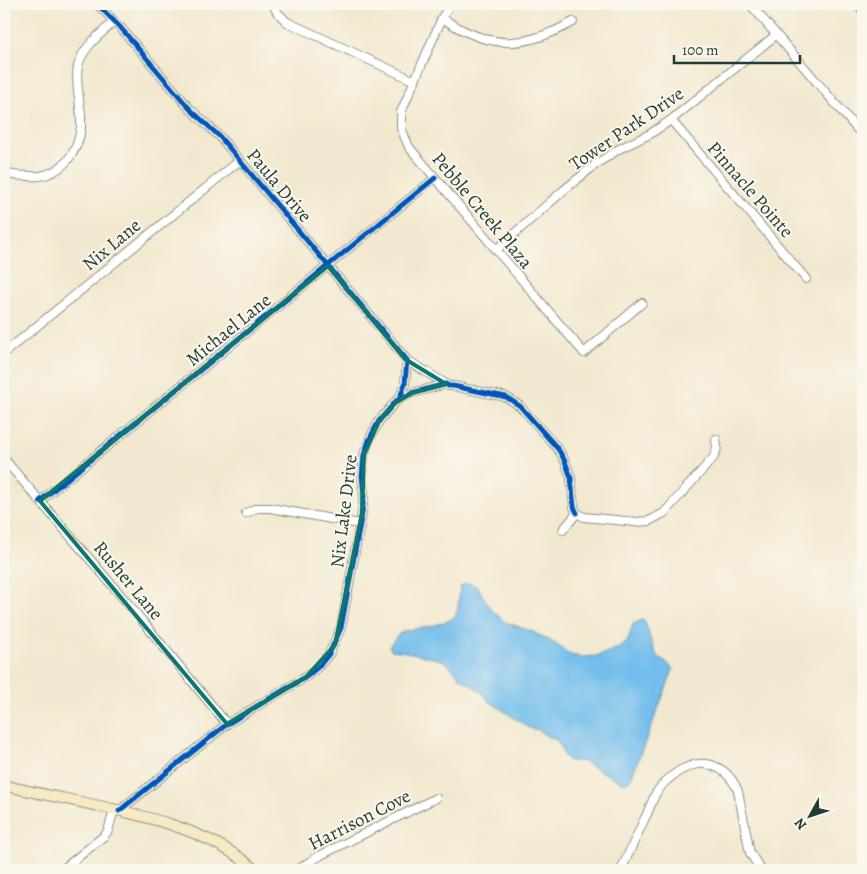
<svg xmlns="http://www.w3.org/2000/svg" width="867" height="874" font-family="Alegreya,serif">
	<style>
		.water { fill: #73beec; stroke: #497e90 }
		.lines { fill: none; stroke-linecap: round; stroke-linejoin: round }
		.street-casing { stroke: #889282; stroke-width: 10 }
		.secondary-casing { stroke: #889282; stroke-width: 12 }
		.street { stroke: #fff; stroke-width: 8 }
		.secondary { stroke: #f7e9c3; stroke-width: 10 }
		.cycleway-casing { stroke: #fbf7ec; stroke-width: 8 }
		.cycleway { stroke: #0057b8; stroke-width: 5 }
		.marked { fill: none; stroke: #0f766e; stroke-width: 4; stroke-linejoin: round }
		.labels { text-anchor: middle; stroke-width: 4; stroke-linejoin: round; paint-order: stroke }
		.street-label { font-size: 19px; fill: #1f3d34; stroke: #fbf7ec }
	</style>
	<rect width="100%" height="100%" fill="#fbf7ec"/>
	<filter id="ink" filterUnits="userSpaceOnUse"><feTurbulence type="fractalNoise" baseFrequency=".02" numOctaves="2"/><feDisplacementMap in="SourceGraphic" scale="10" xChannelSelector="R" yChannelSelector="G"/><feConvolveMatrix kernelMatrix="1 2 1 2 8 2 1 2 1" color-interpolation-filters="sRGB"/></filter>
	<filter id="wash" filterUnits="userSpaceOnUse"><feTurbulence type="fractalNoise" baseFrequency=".0096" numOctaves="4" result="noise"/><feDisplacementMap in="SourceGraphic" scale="20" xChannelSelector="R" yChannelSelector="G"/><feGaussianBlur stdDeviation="1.12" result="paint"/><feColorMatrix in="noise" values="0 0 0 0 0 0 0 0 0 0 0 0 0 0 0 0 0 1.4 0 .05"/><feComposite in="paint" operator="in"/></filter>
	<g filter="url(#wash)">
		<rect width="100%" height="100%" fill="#f2e8cf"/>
		<!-- water -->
		<path class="water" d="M 468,583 L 477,586 L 491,609 L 505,622 L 531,631 L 551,641 L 571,655 L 582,657 L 597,656 L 621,647 L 628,640 L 633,624 L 642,620 L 644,621 C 650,632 650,646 658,656 C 663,662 670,663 673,670 L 632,776 L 629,781 L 623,783 L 582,761 L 569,761 L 564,757 L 560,745 L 556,740 L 545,735 L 538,730 L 529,728 L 489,701 L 484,694 L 462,679 L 445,661 L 412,653 L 392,650 L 390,648 L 389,646 L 399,634 L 404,631 C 415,628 452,625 456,614 C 460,605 457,595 461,586 Z"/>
	</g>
	<g filter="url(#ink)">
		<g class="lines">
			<defs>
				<g id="street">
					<path d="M 97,4 L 120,27 L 190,109 L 220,137 L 407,360 L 405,384 L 399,400"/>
					<path d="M 273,4 L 277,12 L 287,22 L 415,81"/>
					<path d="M 450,4 L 442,18 L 401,112 L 401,128 L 409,147 L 584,353 L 642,303"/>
					<path d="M 750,4 L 857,129"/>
					<path d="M 442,18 C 490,50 524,49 573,22"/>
					<path d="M 671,120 L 806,279"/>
					<path d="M 4,174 C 15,175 28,177 39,176 C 68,172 83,143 81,116 C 80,102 75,80 78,66 C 83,47 100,34 114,22"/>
					<path d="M 496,250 L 564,190 L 596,164 L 619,149 L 650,134 L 671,120 L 776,35"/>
					<path d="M 4,353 L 239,161"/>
					<path d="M 407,360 L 446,384"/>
					<path d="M 4,459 L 130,606 L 227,724"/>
					<path d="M 40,501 L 435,178"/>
					<path d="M 246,513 L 257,508 L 270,508 L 360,524"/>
					<path d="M 577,513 L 584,517 L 636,522 L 649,521 L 664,513 L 714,457 L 717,448 L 716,439"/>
					<path d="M 563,530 L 577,513"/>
					<path d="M 119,811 L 227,724 L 306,677 L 319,666 L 329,654 L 341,628 L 362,513 L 364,495 L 362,476 L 364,455 L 369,440 L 379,421 L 396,401 L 412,393 L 446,384 L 448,386 L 453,386 L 506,397 L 520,406 L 558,449 L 565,461 L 571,478 L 574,507 L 577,513"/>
					<path d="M 62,870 L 104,836 L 108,831 L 114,810"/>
					<path d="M 297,870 L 321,855 L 436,798"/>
					<path d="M 621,870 C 629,853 637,835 645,818 C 649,810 652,801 656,793 C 666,778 688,761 707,764 C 723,767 732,777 738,791 L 750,853 L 761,870"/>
				</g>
				<g id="secondary">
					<path d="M 859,4 L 863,9"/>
					<path d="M 4,785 C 82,806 194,814 255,870"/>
				</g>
			</defs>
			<!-- street casing -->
			<use href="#street" class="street-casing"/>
			<!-- secondary casing -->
			<use href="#secondary" class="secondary-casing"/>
			<!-- street -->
			<use href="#street" class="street"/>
			<!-- secondary -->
			<use href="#secondary" class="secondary"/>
			<defs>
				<g id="cycleway">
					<path d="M 97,4 L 120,27 L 190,109 L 220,137 L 407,360 L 405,384 L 399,400"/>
					<path d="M 40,501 L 435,178"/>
					<path d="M 119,811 L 227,724 L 306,677 L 319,666 L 329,654 L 341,628 L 362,513 L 364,495 L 362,476 L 364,455 L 369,440 L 379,421 L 396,401 L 412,393 L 446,384 L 448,386 L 453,386 L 506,397 L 520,406 L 558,449 L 565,461 L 571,478 L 574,507 L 577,513"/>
				</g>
			</defs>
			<!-- cycleway casing -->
			<use href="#cycleway" class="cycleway-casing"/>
			<!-- cycleway -->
			<use href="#cycleway" class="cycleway"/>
		</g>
	</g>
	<!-- marked area -->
	<path class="marked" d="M 328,266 L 405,359 L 446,384 L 412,393 L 395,403 L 379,421 L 364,455 L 362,513 L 335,645 L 306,677 L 227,724 L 40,501 Z"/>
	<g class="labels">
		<!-- street labels -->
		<g class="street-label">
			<text transform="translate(626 128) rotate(-34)" y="7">Tower Park Drive</text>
			<text transform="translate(280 185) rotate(50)" y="7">Paula Drive</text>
			<text transform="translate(751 189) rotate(49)" y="7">Pinnacle Pointe</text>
			<text transform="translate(483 210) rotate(50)" y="7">Pebble Creek Plaza</text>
			<text transform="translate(111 244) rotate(-40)" y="7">Nix Lane</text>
			<text transform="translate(228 329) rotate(-39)" y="7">Michael Lane</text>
			<text transform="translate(343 511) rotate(-83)" y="7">Nix Lake Drive</text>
			<text transform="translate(129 580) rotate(50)" y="7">Rusher Lane</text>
			<text transform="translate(359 819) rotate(-27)" y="7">Harrison Cove</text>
		</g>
	</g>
	<!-- margin -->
	<rect width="867" height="874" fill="none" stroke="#fbf7ec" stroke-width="20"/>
	<!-- north arrow -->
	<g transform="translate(810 816) rotate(230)" stroke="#fbf7ec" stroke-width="4" paint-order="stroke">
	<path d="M0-4L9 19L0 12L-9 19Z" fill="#1f3d34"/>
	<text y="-8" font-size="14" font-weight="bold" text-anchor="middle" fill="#1f3d34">N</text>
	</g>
	<!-- scale -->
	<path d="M674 55v8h126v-8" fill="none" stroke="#1f3d34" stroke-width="2.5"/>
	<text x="682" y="55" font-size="15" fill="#1f3d34" stroke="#fbf7ec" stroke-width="4" paint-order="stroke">100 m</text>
</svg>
